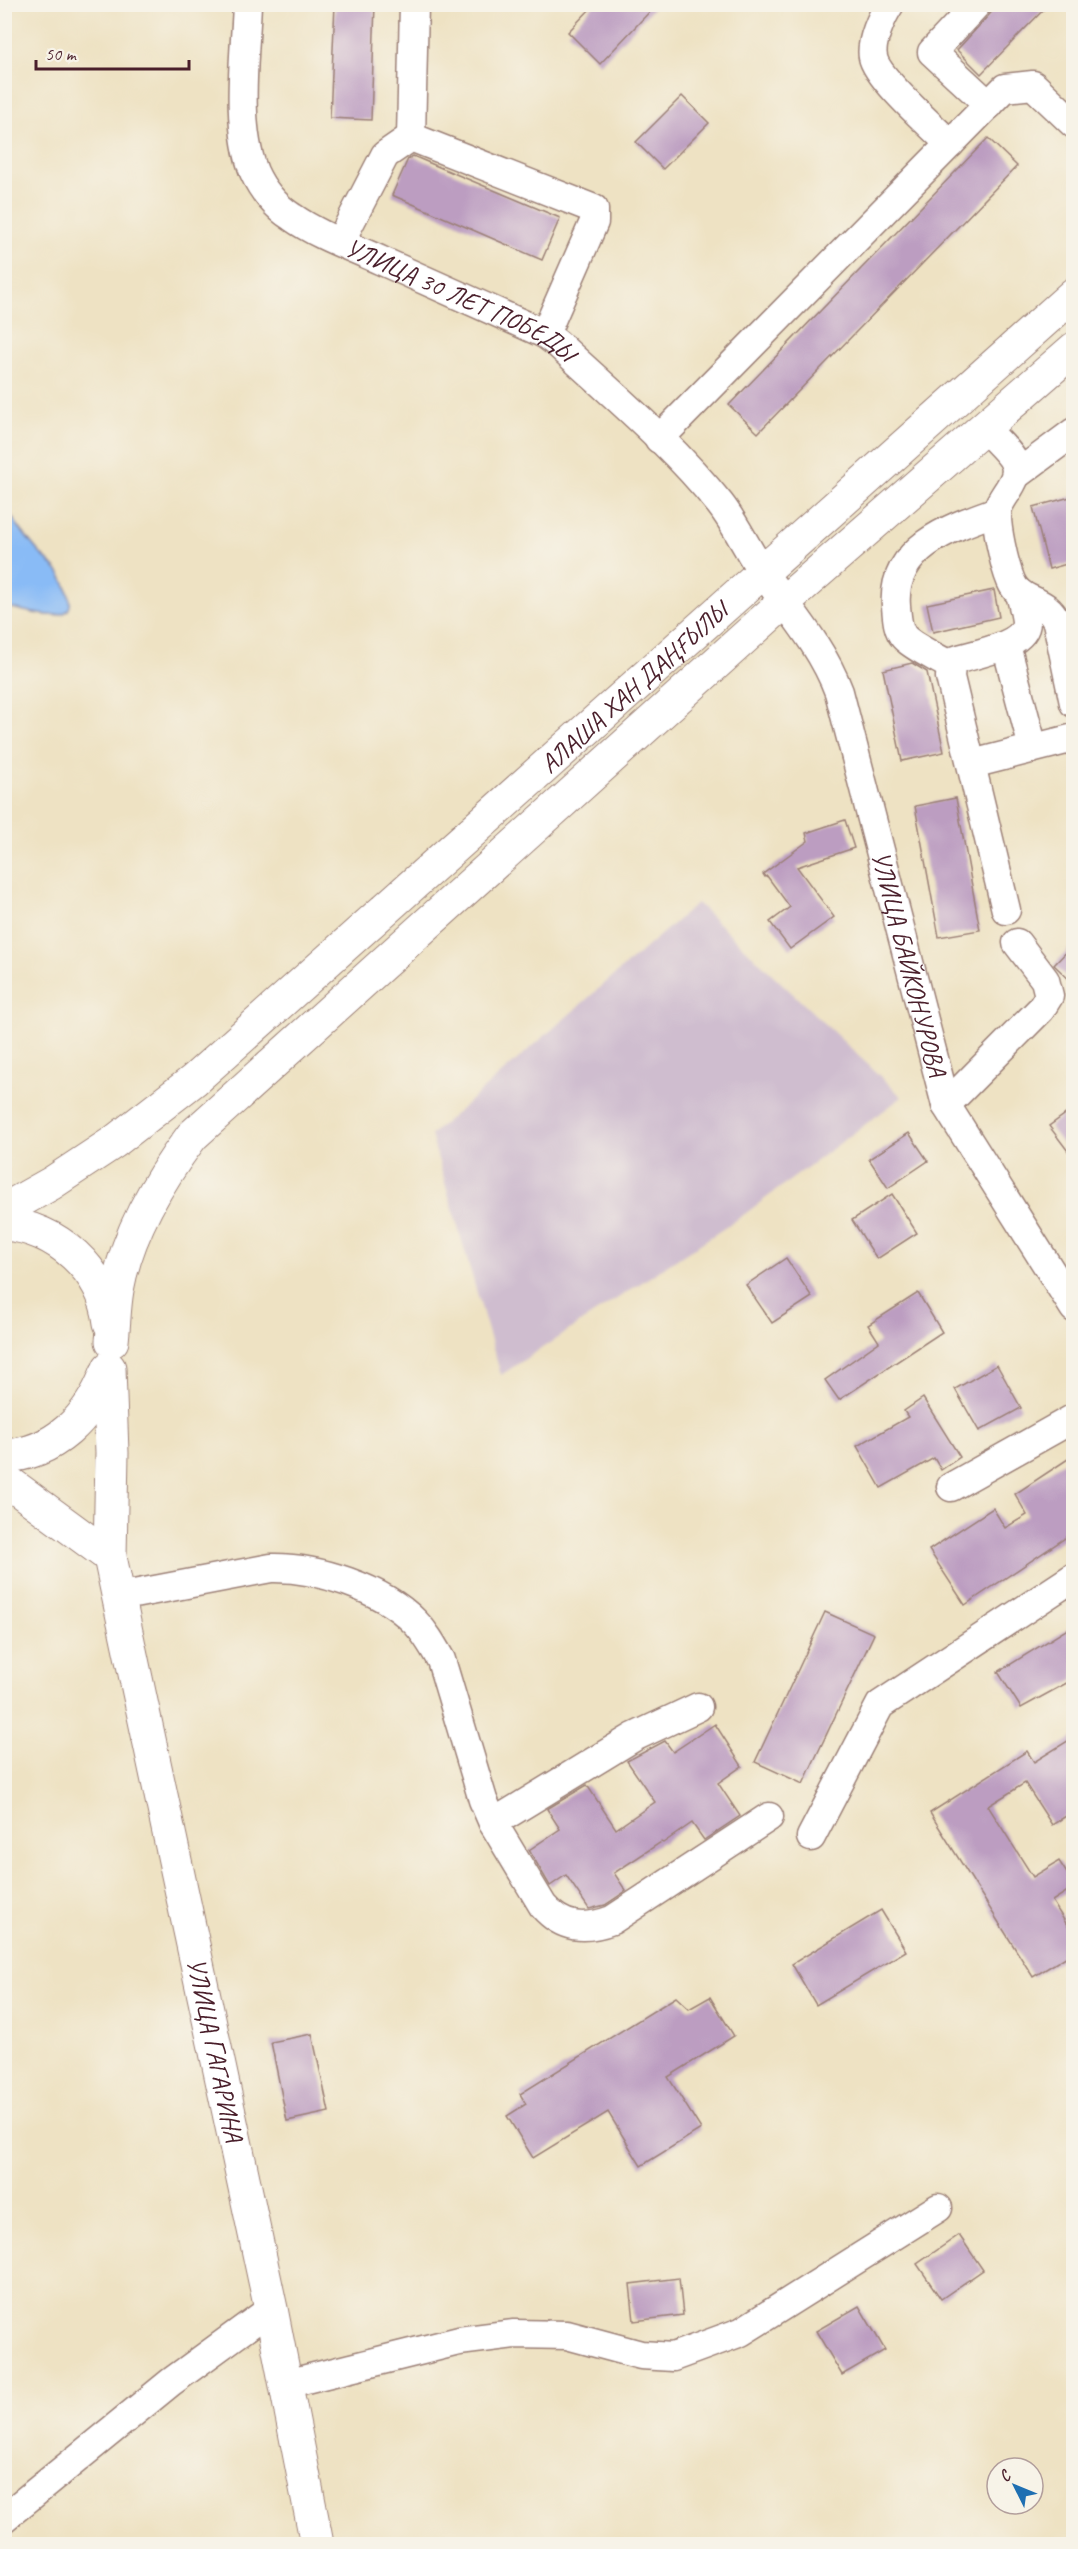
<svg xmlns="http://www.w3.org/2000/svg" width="1078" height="2549" font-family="Caveat,sans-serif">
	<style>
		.industrial { fill: #cfbdcf }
		.water { fill: #89bbf6; stroke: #6a6d90; stroke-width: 1.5 }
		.building { fill: #bc9dc1 }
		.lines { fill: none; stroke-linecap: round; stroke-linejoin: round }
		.minor-casing { stroke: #9c8077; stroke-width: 31 }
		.major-casing { stroke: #9c8077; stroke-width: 35 }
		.minor { stroke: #fff; stroke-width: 28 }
		.major { stroke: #fff; stroke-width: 33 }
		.labels { text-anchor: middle; stroke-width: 5; stroke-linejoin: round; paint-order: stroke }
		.street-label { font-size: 26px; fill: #4a1f2b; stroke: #f7f3e8 }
	</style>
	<rect width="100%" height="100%" fill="#f7f3e8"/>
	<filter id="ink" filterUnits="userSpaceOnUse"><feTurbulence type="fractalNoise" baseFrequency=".0167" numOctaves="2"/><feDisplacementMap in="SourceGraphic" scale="12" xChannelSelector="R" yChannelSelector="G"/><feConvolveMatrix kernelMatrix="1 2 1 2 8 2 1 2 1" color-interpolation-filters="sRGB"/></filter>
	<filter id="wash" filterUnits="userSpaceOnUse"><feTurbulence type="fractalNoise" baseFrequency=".008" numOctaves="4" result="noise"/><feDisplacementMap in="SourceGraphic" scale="24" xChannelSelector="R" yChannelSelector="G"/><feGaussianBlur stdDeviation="1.35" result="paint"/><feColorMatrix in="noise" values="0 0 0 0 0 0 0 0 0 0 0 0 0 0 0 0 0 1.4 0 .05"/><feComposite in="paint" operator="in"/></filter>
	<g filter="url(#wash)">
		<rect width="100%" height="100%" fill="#eee2c3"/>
		<!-- industrial -->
		<path class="industrial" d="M 697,903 L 902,1097 L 738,1219 L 501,1375 L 431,1135 Z"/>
		<!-- water -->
		<path class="water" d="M 4,505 C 14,521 25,536 38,551 C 45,559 54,565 60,574 C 65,581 67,589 69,596 C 80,630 17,609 5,606 Z"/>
		<g id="blocks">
			<!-- building -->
			<g class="building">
				<path d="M 335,4 L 375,4 L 371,120 L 330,118 Z"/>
				<path d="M 595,4 L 657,4 L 600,64 L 568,32 Z"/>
				<path d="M 999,4 L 1049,4 L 981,74 L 957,50 Z"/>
				<path d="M 682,96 L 709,123 L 663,169 L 636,142 Z"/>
				<path d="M 988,138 L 1017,166 L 758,433 L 729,405 Z"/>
				<path d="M 413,156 L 560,218 L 542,260 L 392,195 L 408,159 Z"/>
				<path d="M 1074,496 L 1074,562 L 1049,569 L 1033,507 Z"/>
				<path d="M 994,590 L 999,617 L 933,632 L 927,604 Z"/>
				<path d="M 912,663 L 927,672 L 944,752 L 902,761 L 883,670 Z"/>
				<path d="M 956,798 L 980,930 L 939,937 L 915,806 Z"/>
				<path d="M 845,820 L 854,848 L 797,867 L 834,917 L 790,949 L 770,922 L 790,907 L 767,876 L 765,877 L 763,874 L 808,841 L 806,833 Z"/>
				<path d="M 1074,944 L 1074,984 L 1054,965 Z"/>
				<path d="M 1074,1108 L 1074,1159 L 1049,1126 Z"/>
				<path d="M 909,1133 L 928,1161 L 888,1188 L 869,1159 Z"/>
				<path d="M 892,1194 L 917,1233 L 877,1259 L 852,1220 Z"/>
				<path d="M 786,1258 L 812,1297 L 772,1323 L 746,1285 Z"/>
				<path d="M 918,1293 L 942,1332 L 839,1400 L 825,1380 L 879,1342 L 868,1325 Z"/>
				<path d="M 997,1365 L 1021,1408 L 979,1431 L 955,1389 Z"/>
				<path d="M 923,1398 L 960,1457 L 941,1470 L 934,1458 L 881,1488 L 857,1446 L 908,1417 L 904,1411 Z"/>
				<path d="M 1074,1455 L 1074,1532 L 965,1605 L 929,1550 L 993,1508 L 1005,1528 L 1027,1515 L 1015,1494 Z"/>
				<path d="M 825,1612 L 874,1634 L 803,1784 L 755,1762 Z"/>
				<path d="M 1074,1625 L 1074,1679 L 1021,1708 L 998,1672 Z"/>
				<path d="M 715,1724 L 742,1766 L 718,1783 L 740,1816 L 704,1840 L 692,1823 L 663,1843 L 661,1842 L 614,1873 L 626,1891 L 605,1905 L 589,1909 L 566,1875 L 550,1886 L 529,1850 L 560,1829 L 547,1809 L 587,1785 L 616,1829 L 655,1802 L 627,1761 L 665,1741 L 673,1752 Z"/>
				<path d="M 1074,1737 L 1074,1811 L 1052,1825 L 1025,1783 L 988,1806 L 1033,1877 L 1059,1861 L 1074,1884 L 1074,1887 L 1052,1901 L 1074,1936 L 1074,1952 L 1033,1977 L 930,1813 L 1027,1751 L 1034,1762 Z"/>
				<path d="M 881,1910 L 906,1951 L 816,2005 L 792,1964 Z"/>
				<path d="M 676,1997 L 689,2009 L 710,1997 L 734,2036 L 668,2077 L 701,2129 L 641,2166 L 608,2112 L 533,2158 L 507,2116 L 526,2104 L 520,2094 Z"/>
				<path d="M 312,2034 L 329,2112 L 287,2121 L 271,2042 Z"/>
				<path d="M 959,2235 L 983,2270 L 941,2299 L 917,2264 Z"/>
				<path d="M 679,2278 L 683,2315 L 634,2321 L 630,2284 Z"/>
				<path d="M 859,2306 L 885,2350 L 842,2375 L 816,2331 Z"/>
			</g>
		</g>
	</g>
	<g filter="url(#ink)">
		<use href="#blocks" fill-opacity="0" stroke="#9c8077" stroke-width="1.5"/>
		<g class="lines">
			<defs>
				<g id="minor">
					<path id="s1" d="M 247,4 C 245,56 235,124 254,172 C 262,190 276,207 292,217 C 319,236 352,247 382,261 C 436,285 490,309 545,334 L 558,344 C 613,395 673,445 720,504 C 738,527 749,554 766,577 C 793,614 823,649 839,692 L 946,1105 L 1074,1308"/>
					<path d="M 890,4 C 882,16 870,42 873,57 C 876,77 934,128 950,144"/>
					<path d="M 977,4 L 932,52 L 989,105"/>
					<path d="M 411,137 L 414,4"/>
					<path d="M 340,242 L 385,155 L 411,137 L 594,209 L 594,222 L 545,334"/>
					<path d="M 984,427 C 992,437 1010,452 1014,462 C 1022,479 1002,494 998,508 C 994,522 1005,567 1011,581 C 1020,604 1045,596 1057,622 L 1074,703"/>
					<path d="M 659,439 L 1005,88 L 1033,85 L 1074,124"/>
					<path d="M 1016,475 L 1074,432"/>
					<path d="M 1006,645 L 1033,748"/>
					<path d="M 951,666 C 938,658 913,647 904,637 C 897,629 897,616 896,606 C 891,547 952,527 997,511"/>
					<path d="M 972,764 L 1074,738"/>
					<path d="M 1006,910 L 950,677 L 951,666 L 956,660 C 974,654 1027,646 1026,621 C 1025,612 1022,602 1020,593"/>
					<path d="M 946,1105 L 1041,1009 L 1049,996 L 1045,980 L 1017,943"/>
					<path d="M 951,1487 L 1074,1418"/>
					<path d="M 118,1597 L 271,1568 C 317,1567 382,1588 415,1622 C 426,1633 433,1646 441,1660 L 483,1800 L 493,1823 L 543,1906 C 563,1929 585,1930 612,1920 L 769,1817"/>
					<path d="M 493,1823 L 634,1737 L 698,1707"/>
					<path d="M 811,1837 L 880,1705 L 1074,1577"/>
					<path d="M 286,2384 L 459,2341 L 514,2334 L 567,2335 L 641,2355 L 673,2357 L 741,2332 L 938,2208"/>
					<path d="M 4,2518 L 171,2382 L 271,2309"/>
				</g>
				<g id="major">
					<path id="s2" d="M 4,1210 L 52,1183 L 114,1142 L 194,1080 L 1074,294"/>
					<path d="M 4,1224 C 57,1228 104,1270 110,1323"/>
					<path d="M 112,1341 C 114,1324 114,1307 117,1290 C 127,1234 158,1181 192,1136 L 784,602 L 1074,349"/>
					<path id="s3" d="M 109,1368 L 112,1453 L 110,1557 L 271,2309 L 317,2544"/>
					<path d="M 4,1456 C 54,1454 90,1417 106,1374"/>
					<path d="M 4,1479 L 110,1557"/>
				</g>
			</defs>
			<!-- minor casing -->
			<use href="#minor" class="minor-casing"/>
			<!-- major casing -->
			<use href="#major" class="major-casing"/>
			<!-- minor -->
			<use href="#minor" class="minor"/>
			<!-- major -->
			<use href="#major" class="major"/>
		</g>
	</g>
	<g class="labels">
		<!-- street labels -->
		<g class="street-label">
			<text dy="9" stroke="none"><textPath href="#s1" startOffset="417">УЛИЦА 30 ЛЕТ ПОБЕДЫ</textPath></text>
			<text dy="9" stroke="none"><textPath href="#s2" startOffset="820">АЛАША ХАН ДАҢҒЫЛЫ</textPath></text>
			<text dy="9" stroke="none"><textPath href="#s1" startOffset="1256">УЛИЦА БАЙКОНУРОВА</textPath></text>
			<text dy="9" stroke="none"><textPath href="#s3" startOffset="693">УЛИЦА ГАГАРИНА</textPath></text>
		</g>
	</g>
	<!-- margin -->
	<rect width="1078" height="2549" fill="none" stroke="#f7f3e8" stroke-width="24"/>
	<!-- north arrow -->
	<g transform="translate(1015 2486) rotate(313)"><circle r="28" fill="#f7f3e8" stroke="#b29e9c" stroke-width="1.5"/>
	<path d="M0-4.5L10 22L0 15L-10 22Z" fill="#1f6fb2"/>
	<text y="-9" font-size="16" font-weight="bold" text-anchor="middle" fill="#4a1f2b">С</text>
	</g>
	<!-- scale -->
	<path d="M36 60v9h153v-9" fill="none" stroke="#4a1f2b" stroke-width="3"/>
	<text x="45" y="60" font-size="18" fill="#4a1f2b" stroke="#f7f3e8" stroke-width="4.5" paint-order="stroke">50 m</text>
</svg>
